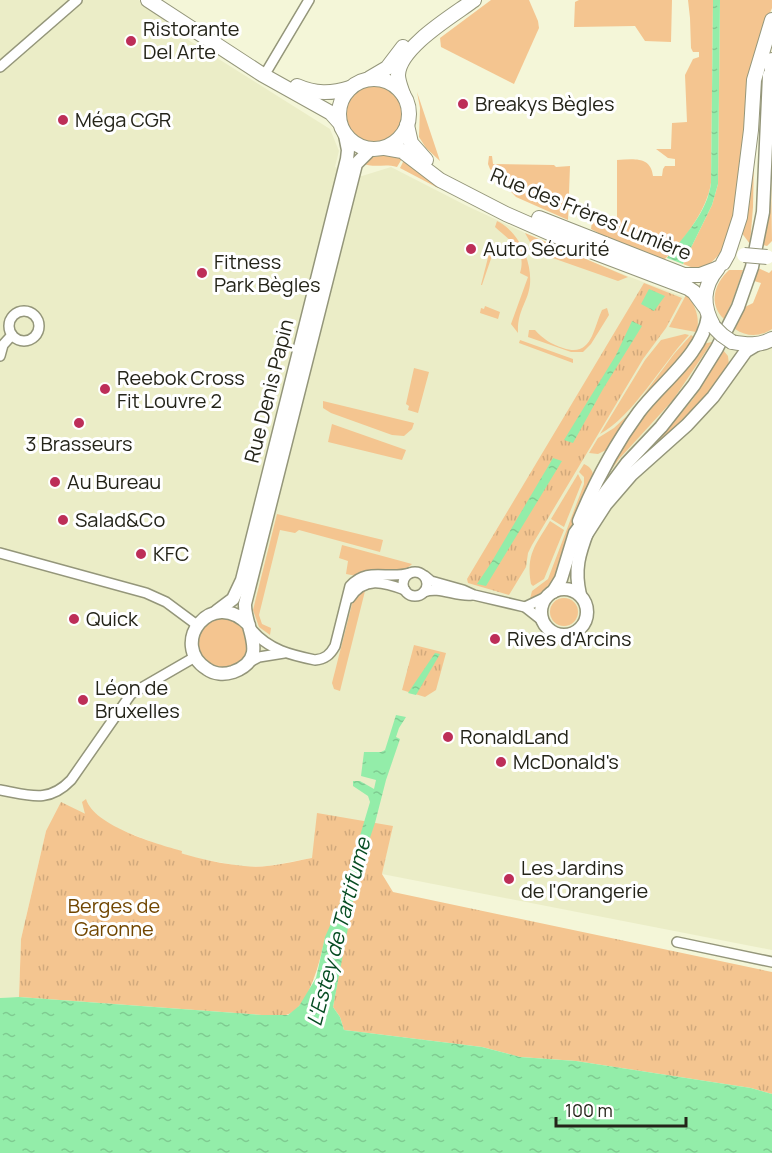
<svg xmlns="http://www.w3.org/2000/svg" width="772" height="1153" font-family="Manrope,sans-serif">
	<style>
		.built { fill: #ebedc7 }
		.grass { fill: #f4c590 }
		.park { fill: url(#park-tufts) }
		.water { fill: url(#water-ripples) }
		.lines { fill: none; stroke-linecap: round; stroke-linejoin: round }
		.minor-casing { stroke: #94967a; stroke-width: 12 }
		.tertiary-casing { stroke: #94967a; stroke-width: 15 }
		.secondary-casing { stroke: #94967a; stroke-width: 16 }
		.minor { stroke: #fff; stroke-width: 9 }
		.tertiary { stroke: #fff; stroke-width: 12 }
		.secondary { stroke: #fff; stroke-width: 14 }
		.secondary-bridge-casing { stroke: #94967a; stroke-width: 16; stroke-linecap: butt }
		.secondary-bridge { stroke: #fff; stroke-width: 14 }
		.poi-dot { fill: #bd2e58; stroke: #fff; stroke-width: 2 }
		.labels { text-anchor: middle; stroke-width: 6; stroke-linejoin: round; paint-order: stroke }
		.poi-label { font-size: 20px; fill: #242419; stroke: #fff; text-anchor: start }
		.street-label { font-size: 20px; fill: #242419; stroke: #fff }
		.park-label { font-size: 20px; fill: #714600; stroke: #fff }
		.water-label { font-size: 21px; font-style: italic; fill: #074d23; stroke: #fff }
	</style>
	<defs>
		<pattern id="park-tufts" width="24" height="20" patternUnits="userSpaceOnUse" patternTransform="scale(1.5)"><rect width="24" height="20" fill="#f4c590"/><path d="M3 7l-1-3M5 7V3M7 7l1-3M15 17l-1-3M17 17v-4M19 17l1-3" fill="none" stroke="#d1a97c"/></pattern>
		<pattern id="water-ripples" width="26" height="14" patternUnits="userSpaceOnUse" patternTransform="scale(1.5)"><rect width="26" height="14" fill="#93eda9"/><path d="M2 4q2-2 4 0t4 0M15 11q2-2 4 0t4 0" fill="none" stroke="#7fcb91"/></pattern>
	</defs>
	<rect width="100%" height="100%" fill="#f4f6d8"/>
	<!-- built -->
	<path class="built" d="M 0,0 L 139,0 L 190,41 L 330,129 L 339,151 L 335,167 L 362,176 L 391,167 L 467,206 L 562,250 L 643,282 L 772,328 L 772,950 L 382,874 L 392,826 L 312,858 L 268,866 L 245,867 L 191,857 L 108,825 L 46,831 L 21,939 L 19,997 L 0,998 Z"/>
	<!-- grass -->
	<g class="grass">
		<path d="M 491,0 L 529,0 L 538,21 L 539,28 L 514,84 L 441,47 L 440,38 Z"/>
		<path d="M 579,0 L 672,0 L 671,42 L 645,41 L 635,26 L 574,27 L 575,2 Z"/>
		<path d="M 688,0 L 713,0 L 711,183 C 707,210 683,242 663,261 L 613,241 L 591,229 L 592,222 L 617,222 L 617,160 C 633,159 651,156 653,176 L 662,176 L 663,169 L 665,166 L 675,166 L 675,159 L 668,158 L 656,149 L 671,149 L 672,123 L 687,122 L 685,75 L 693,59 L 699,57 L 699,52 L 693,52 L 691,48 L 690,18 Z"/>
		<path d="M 720,0 L 772,0 L 772,8 L 758,42 L 753,64 L 733,229 C 725,246 716,266 696,269 L 683,264 L 712,205 L 718,184 Z"/>
		<circle cx="374" cy="114" r="28"/>
		<path d="M 417,92 L 440,161 L 426,148 L 419,137 L 420,108 Z"/>
		<path d="M 393,153 L 403,157 L 397,167 C 383,163 376,169 361,163 L 369,158 Z"/>
		<path d="M 489,156 L 492,156 L 493,164 L 554,165 L 556,167 L 570,166 L 568,220 L 516,197 L 490,169 L 488,164 Z"/>
		<path d="M 405,158 L 438,183 L 438,188 L 400,168 Z"/>
		<path d="M 754,158 L 753,207 L 750,244 L 741,232 Z"/>
		<path d="M 771,177 L 772,241 L 767,246 L 763,245 L 768,218 Z"/>
		<path d="M 497,221 C 518,231 532,260 530,284 C 528,303 517,310 518,333 L 511,324 L 528,277 L 520,273 C 527,250 510,241 495,227 Z"/>
		<path d="M 525,233 L 628,277 L 618,281 L 544,255 L 534,249 Z"/>
		<path d="M 492,242 L 496,244 L 482,285 L 481,285 Z"/>
		<path d="M 758,268 L 769,273 L 772,270 L 772,329 C 760,337 747,337 735,329 L 745,307 L 753,303 L 761,283 L 754,281 Z"/>
		<path d="M 729,270 L 743,270 L 732,302 L 724,319 C 708,304 714,284 729,270 Z"/>
		<path d="M 686,295 C 695,302 701,321 696,332 L 669,327 Z"/>
		<path d="M 485,306 L 500,312 L 498,319 L 480,313 L 481,308 L 484,309 Z"/>
		<path d="M 607,308 L 609,315 L 591,344 L 583,352 L 571,352 L 528,337 L 529,330 L 535,330 C 543,339 551,344 563,348 C 592,358 593,329 602,310 Z"/>
		<path d="M 685,334 L 689,335 C 662,364 633,416 600,434 L 645,360 L 661,340 Z"/>
		<path d="M 691,335 L 697,339 L 608,449 L 598,454 L 589,453 L 598,438 L 614,428 L 630,413 L 674,354 Z"/>
		<path d="M 520,340 L 573,359 L 573,363 L 519,343 Z"/>
		<path d="M 712,342 L 673,400 L 619,459 L 599,487 L 633,426 L 702,344 Z"/>
		<path d="M 723,350 L 728,356 L 729,365 L 703,402 L 638,462 L 693,399 Z"/>
		<path d="M 414,368 L 429,372 L 418,413 L 408,410 L 409,406 L 406,404 Z"/>
		<path d="M 323,401 L 414,423 L 412,429 L 404,436 L 392,435 L 331,413 L 323,408 Z"/>
		<path d="M 332,424 L 406,450 L 402,460 L 328,442 Z"/>
		<path d="M 584,464 C 591,467 593,471 594,479 L 558,574 C 551,586 542,593 530,599 L 532,591 L 548,579 L 584,484 L 584,477 L 579,472 Z"/>
		<path d="M 578,474 L 582,482 L 564,527 L 551,519 Z"/>
		<path d="M 277,514 L 383,540 L 380,552 L 299,530 L 295,533 L 280,530 L 259,615 L 262,624 L 271,628 L 270,635 L 259,627 L 253,610 Z"/>
		<path d="M 550,521 L 564,530 L 544,579 L 533,586 L 531,584 C 526,554 535,546 550,521 Z"/>
		<path d="M 342,545 L 412,564 C 401,576 362,578 346,574 L 348,561 L 339,558 Z"/>
		<path d="M 363,591 L 365,591 L 340,691 L 334,689 L 332,683 L 352,604 L 357,595 Z"/>
		<circle cx="564" cy="612" r="14"/>
		<path d="M 224,616 C 251,621 258,661 228,668 C 222,669 214,667 208,665 L 195,646 L 202,624 Z"/>
		<path d="M 86,799 C 94,826 157,844 182,851 L 180,863 L 86,818 L 82,802 Z"/>
	</g>
	<!-- park -->
	<g class="park">
		<path d="M 644,283 L 682,298 L 666,328 L 643,359 L 532,545 L 528,553 L 526,567 L 509,595 L 468,583 L 467,579 Z"/>
		<path d="M 414,645 L 446,653 L 436,690 L 425,697 L 402,690 Z"/>
		<path d="M 61,802 C 118,830 180,860 244,866 C 266,869 290,862 312,858 L 317,813 L 393,826 L 382,874 L 393,892 L 772,972 L 772,1094 L 751,1088 L 576,1061 L 520,1057 L 482,1047 L 344,1030 L 340,1017 L 333,1007 L 344,944 L 325,938 C 321,957 309,1010 286,1015 C 279,1016 270,1015 262,1015 L 19,997 L 21,939 L 46,831 Z"/>
	</g>
	<!-- water -->
	<g class="water">
		<path d="M 713,0 L 720,0 L 718,184 L 712,205 L 683,264 L 667,258 C 685,235 707,213 711,183 Z"/>
		<path d="M 649,289 L 665,296 L 654,311 L 641,304 Z"/>
		<path d="M 632,321 L 642,326 L 603,389 L 573,443 L 564,440 L 616,355 Z"/>
		<path d="M 553,458 L 562,461 L 486,586 L 477,584 L 491,563 Z"/>
		<path d="M 435,653 L 440,654 L 416,695 L 408,693 Z"/>
		<path d="M 396,715 L 406,717 L 399,728 L 396,737 L 400,739 L 386,780 L 375,823 L 359,870 L 333,1007 L 340,1017 L 344,1030 L 482,1047 L 520,1057 L 576,1061 L 751,1088 L 772,1094 L 772,1153 L 0,1153 L 0,998 L 19,997 L 262,1015 L 288,1015 L 299,1006 L 316,978 L 325,937 L 340,903 L 370,802 L 368,796 L 353,786 L 353,781 L 360,781 L 374,789 L 376,780 L 361,776 L 364,752 L 381,752 L 385,750 Z"/>
	</g>
	<g class="lines">
		<defs>
			<g id="minor">
				<path d="M 0,67 L 77,0"/>
				<path d="M 268,69 L 309,0"/>
				<circle cx="24" cy="326" r="15"/>
				<path d="M 0,356 L 3,345 L 12,335"/>
				<path d="M 0,553 L 146,593 L 166,602 L 197,625"/>
				<circle cx="415" cy="584" r="12"/>
				<path d="M 425,576 L 431,581 L 463,590 L 474,595 L 525,607 L 544,622"/>
				<path d="M 424,592 C 439,586 456,597 472,595"/>
				<path d="M 350,598 C 364,576 384,582 405,590"/>
				<path d="M 525,607 L 548,596"/>
				<path d="M 252,630 C 269,650 291,655 315,660 C 325,659 330,655 335,646 L 350,586 C 368,566 387,580 410,573"/>
				<path d="M 248,663 L 259,657 L 284,653"/>
				<path d="M 0,790 C 29,795 48,804 71,780 L 131,694 L 195,657"/>
				<path d="M 677,942 L 772,962"/>
			</g>
			<g id="tertiary">
				<path d="M 579,521 C 595,482 614,446 639,412 C 661,383 703,353 708,316"/>
				<path d="M 586,535 L 606,504 L 631,475 L 687,425 L 713,397 L 746,351 L 756,345"/>
				<circle cx="564" cy="612" r="23"/>
				<path d="M 553,592 L 561,579 L 575,533 L 627,463 L 661,427 L 694,385 L 717,348 L 738,307 L 752,267 L 763,212 L 769,75"/>
				<path d="M 580,595 C 574,569 579,554 588,530"/>
				<path d="M 217,611 L 233,599 L 242,580 L 347,159 L 348,150 L 345,135"/>
				<path d="M 249,625 C 212,586 168,644 207,669 C 214,674 224,675 233,672 C 271,658 244,628 245,604 L 356,164 L 370,150"/>
			</g>
			<g id="secondary">
				<path d="M 148,0 L 263,75 L 331,113 L 339,122"/>
				<path d="M 772,60 L 772,86"/>
				<path d="M 370,78 L 387,68 L 403,47"/>
				<circle cx="374" cy="114" r="35"/>
				<path d="M 297,86 C 315,94 331,94 350,88"/>
				<path d="M 403,94 C 401,88 398,81 398,75 C 399,47 454,15 474,0"/>
				<path d="M 407,125 L 411,143 L 426,160"/>
				<path d="M 385,148 L 402,151 L 440,180 L 506,214 L 588,250 L 688,288 L 694,292 L 705,307"/>
				<path d="M 539,218 L 684,275 L 700,275 L 716,269"/>
				<path d="M 723,263 L 728,254 L 740,217 L 751,130 L 754,80 L 772,20"/>
				<path d="M 714,327 C 702,306 702,287 718,268"/>
				<path d="M 732,342 C 747,345 759,346 772,339"/>
			</g>
		</defs>
		<!-- minor casing -->
		<use href="#minor" class="minor-casing"/>
		<!-- tertiary casing -->
		<use href="#tertiary" class="tertiary-casing"/>
		<!-- secondary casing -->
		<use href="#secondary" class="secondary-casing"/>
		<!-- minor -->
		<use href="#minor" class="minor"/>
		<!-- tertiary -->
		<use href="#tertiary" class="tertiary"/>
		<!-- secondary -->
		<use href="#secondary" class="secondary"/>
		<defs>
			<g id="secondary-bridge">
				<path d="M 744,255 L 767,257"/>
				<path d="M 714,327 L 722,335 L 732,342"/>
			</g>
		</defs>
		<!-- secondary-bridge casing -->
		<use href="#secondary-bridge" class="secondary-bridge-casing"/>
		<!-- secondary-bridge -->
		<use href="#secondary-bridge" class="secondary-bridge"/>
	</g>
	<!-- markers -->
	<g class="poi-dot">
		<circle cx="131" cy="41" r="6"/>
		<circle cx="463" cy="104" r="6"/>
		<circle cx="63" cy="120" r="6"/>
		<circle cx="471" cy="249" r="6"/>
		<circle cx="202" cy="273" r="6"/>
		<circle cx="105" cy="389" r="6"/>
		<circle cx="79" cy="423" r="6"/>
		<circle cx="55" cy="482" r="6"/>
		<circle cx="63" cy="520" r="6"/>
		<circle cx="141" cy="554" r="6"/>
		<circle cx="74" cy="619" r="6"/>
		<circle cx="495" cy="639" r="6"/>
		<circle cx="83" cy="700" r="6"/>
		<circle cx="448" cy="737" r="6"/>
		<circle cx="501" cy="762" r="6"/>
		<circle cx="509" cy="879" r="6"/>
	</g>
	<g class="labels">
		<!-- poi labels -->
		<g class="poi-label">
			<text x="143" y="36">Ristorante<tspan x="143" dy="23">Del Arte</tspan></text>
			<text x="475" y="111">Breakys Bègles</text>
			<text x="75" y="127">Méga CGR</text>
			<text x="483" y="256">Auto Sécurité</text>
			<text x="214" y="269">Fitness<tspan x="214" dy="23">Park Bègles</tspan></text>
			<text x="117" y="385">Reebok Cross<tspan x="117" dy="23">Fit Louvre 2</tspan></text>
			<text x="79" y="451" text-anchor="middle">3 Brasseurs</text>
			<text x="67" y="489">Au Bureau</text>
			<text x="75" y="527">Salad&amp;Co</text>
			<text x="153" y="561">KFC</text>
			<text x="86" y="626">Quick</text>
			<text x="507" y="646">Rives d'Arcins</text>
			<text x="95" y="695">Léon de<tspan x="95" dy="23">Bruxelles</tspan></text>
			<text x="460" y="744">RonaldLand</text>
			<text x="513" y="769">McDonald's</text>
			<text x="521" y="875">Les Jardins<tspan x="521" dy="23">de l'Orangerie</tspan></text>
		</g>
		<!-- street labels -->
		<g class="street-label">
			<text transform="translate(591 214) rotate(22)" y="7">Rue des Frères Lumière</text>
			<text transform="translate(269 391) rotate(-76)" y="7">Rue Denis Papin</text>
		</g>
		<!-- park labels -->
		<g class="park-label">
			<text x="114" y="913">Berges de<tspan x="114" dy="23">Garonne</tspan></text>
		</g>
		<!-- water labels -->
		<g class="water-label">
			<text transform="translate(339 932) rotate(-75)" y="7">L'Estey de Tartifume</text>
		</g>
	</g>
	<!-- scale -->
	<path d="M556 1117v9h130v-9" fill="none" stroke="#242419" stroke-width="3"/>
	<text x="565" y="1117" font-size="18" fill="#242419" stroke="#ffffff" stroke-width="4.5" paint-order="stroke">100 m</text>
</svg>
